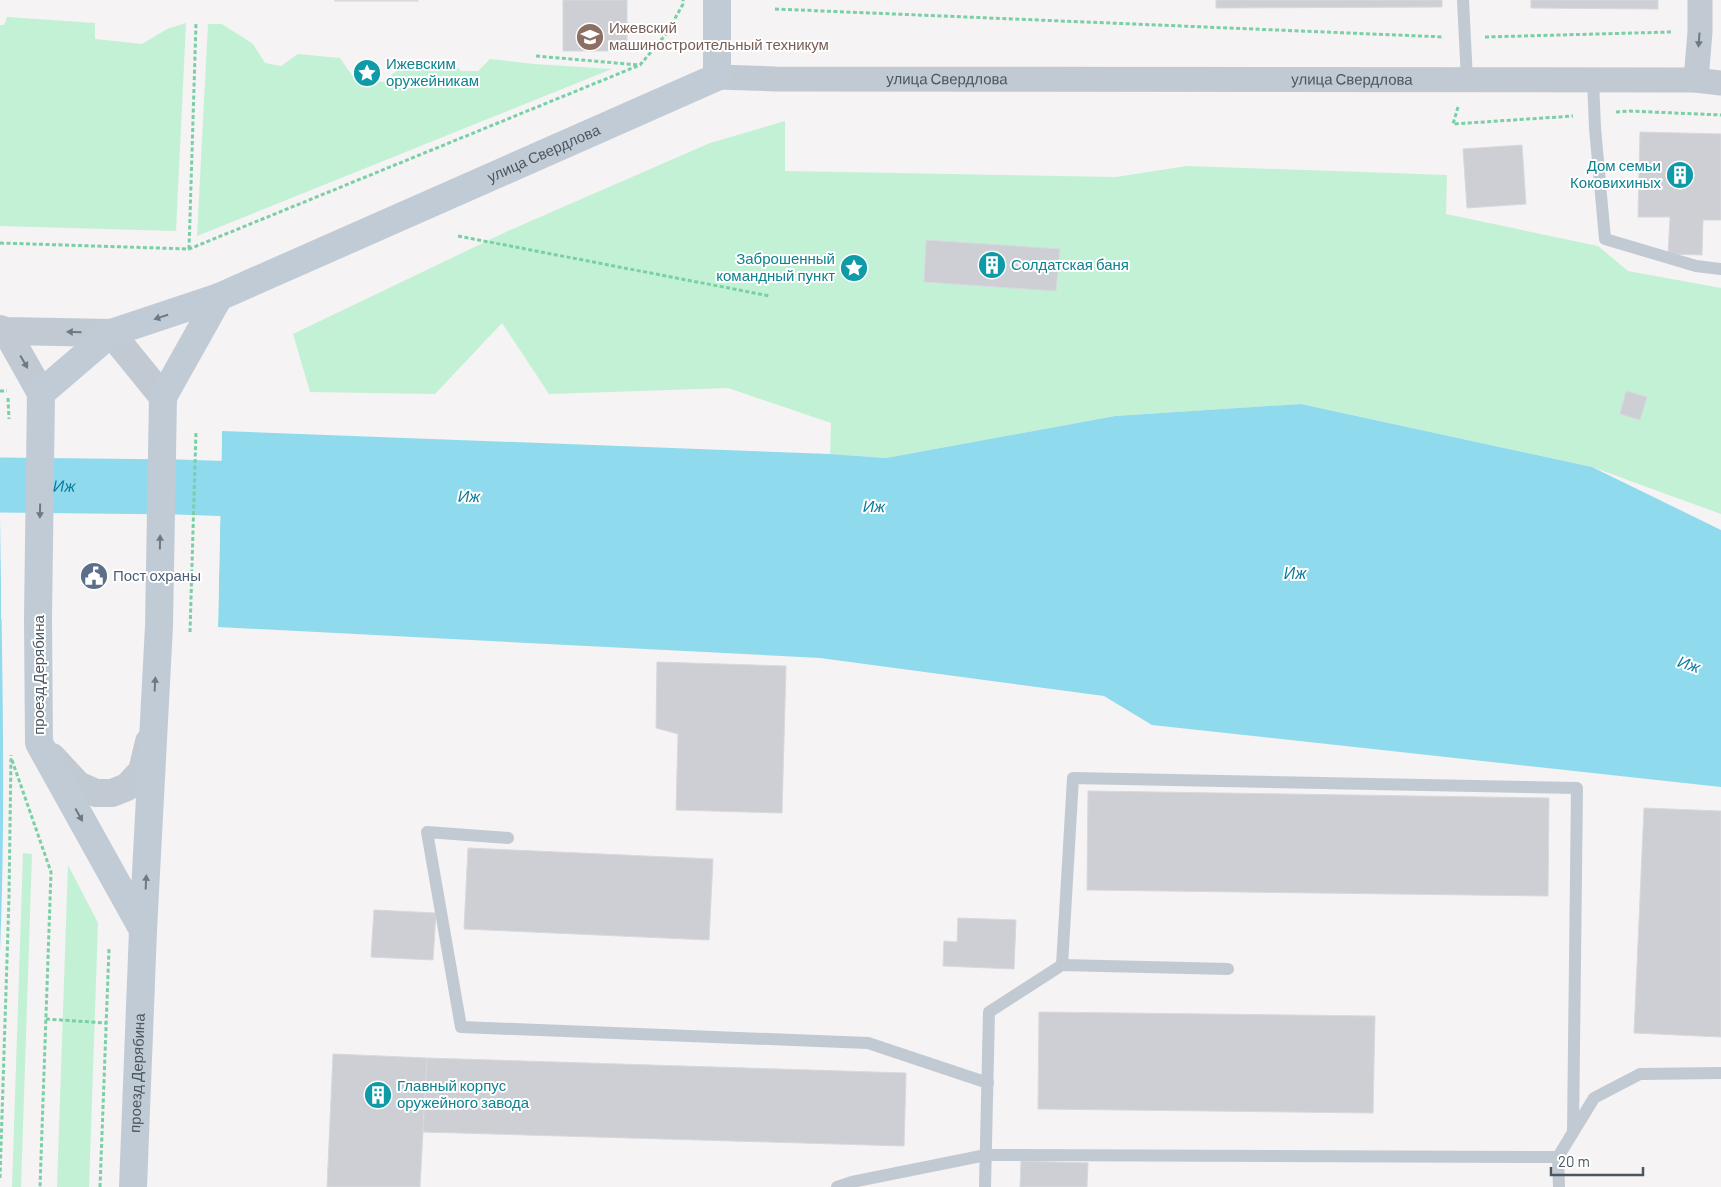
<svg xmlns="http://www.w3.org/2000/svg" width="1721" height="1187" font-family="Barlow,sans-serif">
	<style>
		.green { fill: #c3f1d5 }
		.water { fill: #90daee }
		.pier { fill: #f5f3f3 }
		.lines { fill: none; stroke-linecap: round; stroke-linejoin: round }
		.river { stroke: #90daee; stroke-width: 55 }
		.building { fill: #cdcfd5; stroke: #d7d9de }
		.path { stroke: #7ad0a6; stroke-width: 3; stroke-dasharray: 4 2.5; stroke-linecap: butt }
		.service { stroke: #c1cad2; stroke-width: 12 }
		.minor { stroke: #c1cad2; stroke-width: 25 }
		.tertiary { stroke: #c1cad2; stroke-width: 28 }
		.secondary { stroke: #c1cbd6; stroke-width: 28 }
		.oneway { fill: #6e7983 }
		.oneway2 { fill: #6e7984 }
		.labels { text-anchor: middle; stroke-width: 4; stroke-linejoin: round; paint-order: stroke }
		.education-label { font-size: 15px; fill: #785e54; stroke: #fff; text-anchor: start }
		.culture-label { font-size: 15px; fill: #0d838f; stroke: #fff; text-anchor: start }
		.street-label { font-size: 15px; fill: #4a5661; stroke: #fff }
		.service-label { font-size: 15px; fill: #4e5e75; stroke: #fff; text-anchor: start }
		.water-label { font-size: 16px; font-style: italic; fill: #0c7c9b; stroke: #fff }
	</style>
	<rect width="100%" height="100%" fill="#f5f3f3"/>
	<!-- green -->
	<g class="green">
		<path d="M 7,17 L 95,23 L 95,39 L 142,44 L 167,29 L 186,23 L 176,231 L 0,226 L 0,25 L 4,25 Z"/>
		<path d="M 208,24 L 222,24 L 253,44 L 265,63 L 281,66 L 298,54 L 340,58 L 356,81 L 383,82 L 408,62 L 449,60 L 461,71 L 478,71 L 490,59 L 534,64 L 612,69 L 197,236 Z"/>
		<path d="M 785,121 L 785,171 L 1116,177 L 1187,166 L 1447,175 L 1446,214 L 1598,246 L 1628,271 L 1721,288 L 1721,514 L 1592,467 L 1301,404 L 1115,416 L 886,458 L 830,454 L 831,423 L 728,388 L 549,394 L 502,323 L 435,394 L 310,392 L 293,334 L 508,231 L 710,143 Z"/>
		<path d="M 23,853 L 32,854 L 21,1187 L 12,1187 Z"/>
		<path d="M 68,865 L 98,923 L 89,1187 L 57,1187 Z"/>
	</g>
	<!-- water -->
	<g class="water">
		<path d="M 1301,404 L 1592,467 L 1721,530 L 1721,787 L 1152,725 L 1104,696 L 820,658 L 218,627 L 222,431 L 830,454 L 886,458 L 1115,416 Z"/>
		<path d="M 0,517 C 2,661 6,807 0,952 Z"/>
	</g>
	<!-- pier -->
	<g class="pier">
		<path d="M 220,431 L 222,431 L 218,627 L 216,627 Z"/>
		<path d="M 1,514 L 2,516 L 4,619 L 1,619 Z"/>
	</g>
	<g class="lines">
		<!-- river -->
		<path class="river" id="s1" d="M 0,485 L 178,487 L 297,491"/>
	</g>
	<!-- building -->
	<g class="building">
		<rect x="335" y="0" width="83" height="1"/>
		<rect x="563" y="0" width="64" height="51"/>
		<path d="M 1216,0 L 1442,0 L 1442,7 L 1216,8 Z"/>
		<path d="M 1531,0 L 1658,0 L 1658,9 L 1531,8 Z"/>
		<path d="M 1640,132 L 1721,134 L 1721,220 L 1703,220 L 1702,255 L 1668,254 L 1670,217 L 1638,217 Z"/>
		<path d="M 1522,145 L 1526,204 L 1467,208 L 1463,149 Z"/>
		<path d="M 926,240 L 1060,249 L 1056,291 L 924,282 Z"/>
		<path d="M 1626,391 L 1647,397 L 1640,420 L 1620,414 Z"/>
		<path d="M 657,662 L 786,666 L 782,813 L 676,810 L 678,734 L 656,728 Z"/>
		<path d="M 1088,791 L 1549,798 L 1548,896 L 1087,890 Z"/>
		<path d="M 1644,808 L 1721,811 L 1721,1037 L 1634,1033 Z"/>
		<path d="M 468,848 L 713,859 L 709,940 L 464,929 Z"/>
		<path d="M 374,910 L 436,913 L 433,960 L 371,957 Z"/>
		<path d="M 958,918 L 1016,920 L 1014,969 L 943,966 L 944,941 L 957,942 Z"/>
		<path d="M 1039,1012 L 1375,1016 L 1373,1113 L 1038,1109 Z"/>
		<path d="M 333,1054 L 427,1058 L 420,1187 L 327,1187 Z"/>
		<path d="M 427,1058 L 906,1073 L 904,1146 L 423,1132 Z"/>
		<path d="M 1021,1161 L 1088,1163 L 1087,1187 L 1020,1187 Z"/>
	</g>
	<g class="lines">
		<!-- path -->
		<g class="path">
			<path d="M 775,9 L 1444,37"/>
			<path d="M 1485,37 L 1671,32"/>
			<path d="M 536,56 L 639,65"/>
			<path d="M 1458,107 L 1453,124 L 1573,116"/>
			<path d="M 1616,112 L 1629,111 L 1721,115"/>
			<path d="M 458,236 L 770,296"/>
			<path d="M 0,243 L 189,249 L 640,65 L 667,33 L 683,4 L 683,0"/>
			<path d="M 189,249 L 196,23"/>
			<path d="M 0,391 L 7,391"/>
			<path d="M 8,398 L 9,419"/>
			<path d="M 190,632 L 196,431"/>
			<path d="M 12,760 L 51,872 L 40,1187"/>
			<path d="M 46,1019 L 106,1023"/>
			<path d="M 0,1178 L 9,897 L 11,755"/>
			<path d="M 100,1187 L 109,949"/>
		</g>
		<!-- service -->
		<g class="service">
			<path d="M 1463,0 L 1467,80"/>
			<path d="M 1593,80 L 1595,128 L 1605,239 L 1696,266 L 1721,269"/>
			<path d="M 508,838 L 427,832 L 461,1027 L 868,1043 L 988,1083"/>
			<path d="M 1062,965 L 1073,778 L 1577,788 L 1573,1132"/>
			<path d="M 1558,1157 L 1594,1098 L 1640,1074 L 1721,1073"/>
			<path d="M 837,1187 L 852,1182 L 986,1155 L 1558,1157 L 1559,1187"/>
			<path d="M 985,1187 L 989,1012 L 1062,965 L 1228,969"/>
		</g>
		<!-- minor -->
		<g class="minor">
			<path id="s2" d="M 717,77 L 776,79 L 1696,80 L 1721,83"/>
			<path d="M 1696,80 L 1700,32 L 1700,0"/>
		</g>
		<!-- tertiary -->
		<g class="tertiary">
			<path d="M 0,329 L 6,331 L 111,333 L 163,397"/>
			<path d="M 6,331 L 41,393"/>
			<path d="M 52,757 L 78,785 L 96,793 L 112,793 L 127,787 L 142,771 L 149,742"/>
		</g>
		<!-- secondary -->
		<g class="secondary">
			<path id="s3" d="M 143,930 L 39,743 L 38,619 L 41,393 L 111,333 L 219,297 L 717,77 L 717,0"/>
			<path id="s4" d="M 133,1187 L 143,930 L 159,626 L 163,397 L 219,297"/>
		</g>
	</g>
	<!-- one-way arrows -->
	<defs><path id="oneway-solid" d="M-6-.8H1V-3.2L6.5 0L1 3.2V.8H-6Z" transform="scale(1.25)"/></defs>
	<g class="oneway">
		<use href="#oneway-solid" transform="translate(1699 40) rotate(94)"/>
		<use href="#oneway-solid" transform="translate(74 332) rotate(-179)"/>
		<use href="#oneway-solid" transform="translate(24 362) rotate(60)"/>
	</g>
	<g class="oneway2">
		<use href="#oneway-solid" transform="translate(161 317) rotate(162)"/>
		<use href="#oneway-solid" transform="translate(40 511) rotate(91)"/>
		<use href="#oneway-solid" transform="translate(160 542) rotate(-89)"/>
		<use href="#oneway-solid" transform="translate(155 684) rotate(-87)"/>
		<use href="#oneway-solid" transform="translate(79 815) rotate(61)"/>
		<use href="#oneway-solid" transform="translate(146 882) rotate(-87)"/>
	</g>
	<!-- icons -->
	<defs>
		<symbol id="university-disc" viewBox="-11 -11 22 22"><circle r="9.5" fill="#8d6e63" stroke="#fff"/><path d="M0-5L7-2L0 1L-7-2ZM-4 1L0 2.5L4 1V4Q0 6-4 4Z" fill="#fff"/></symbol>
		<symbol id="sight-disc" viewBox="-11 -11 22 22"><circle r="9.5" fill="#0f9aa8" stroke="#fff"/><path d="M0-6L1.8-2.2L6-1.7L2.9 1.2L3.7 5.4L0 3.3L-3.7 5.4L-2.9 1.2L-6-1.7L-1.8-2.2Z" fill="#fff"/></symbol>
		<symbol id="building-disc" viewBox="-11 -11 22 22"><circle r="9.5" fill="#0f9aa8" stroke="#fff"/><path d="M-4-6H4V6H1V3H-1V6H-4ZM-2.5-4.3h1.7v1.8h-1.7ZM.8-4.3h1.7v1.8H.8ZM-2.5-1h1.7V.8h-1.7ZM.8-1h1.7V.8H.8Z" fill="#fff"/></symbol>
		<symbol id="civic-disc" viewBox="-11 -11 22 22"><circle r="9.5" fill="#5c6f8a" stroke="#fff"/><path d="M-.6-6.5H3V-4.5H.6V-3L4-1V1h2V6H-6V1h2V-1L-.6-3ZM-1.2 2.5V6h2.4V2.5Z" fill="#fff"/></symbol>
	</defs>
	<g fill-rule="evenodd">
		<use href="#university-disc" x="574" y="21" width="32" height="32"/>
		<use href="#sight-disc" x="351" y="57" width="32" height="32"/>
		<use href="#building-disc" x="1664" y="159" width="32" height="32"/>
		<use href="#building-disc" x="976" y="249" width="32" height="32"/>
		<use href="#sight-disc" x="838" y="252" width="32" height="32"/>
		<use href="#civic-disc" x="78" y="560" width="32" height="32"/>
		<use href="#building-disc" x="362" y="1079" width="32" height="32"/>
	</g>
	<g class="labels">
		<!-- education labels -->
		<g class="education-label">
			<text x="609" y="33">Ижевский<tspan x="609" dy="17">машиностроительный техникум</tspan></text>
		</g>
		<!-- culture labels -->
		<g class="culture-label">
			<text x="386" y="69">Ижевским<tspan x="386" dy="17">оружейникам</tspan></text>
			<text x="1661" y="171" text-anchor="end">Дом семьи<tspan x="1661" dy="17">Коковихиных</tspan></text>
			<text x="835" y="264" text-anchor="end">Заброшенный<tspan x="835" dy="17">командный пункт</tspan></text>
			<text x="1011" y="270">Солдатская баня</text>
			<text x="397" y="1091">Главный корпус<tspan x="397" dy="17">оружейного завода</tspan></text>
		</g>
		<!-- street labels -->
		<g class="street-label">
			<text dy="5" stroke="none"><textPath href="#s2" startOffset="230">улица Свердлова</textPath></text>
			<text dy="5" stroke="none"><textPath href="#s2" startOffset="635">улица Свердлова</textPath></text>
			<text dy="5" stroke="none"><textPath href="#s3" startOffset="1125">улица Свердлова</textPath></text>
			<text transform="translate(39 675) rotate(-90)" y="5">проезд Дерябина</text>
			<text dy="5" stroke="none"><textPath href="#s4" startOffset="114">проезд Дерябина</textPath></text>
		</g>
		<!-- service labels -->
		<g class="service-label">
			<text x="113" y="581">Пост охраны</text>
		</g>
		<!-- water labels -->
		<g class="water-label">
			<text dy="6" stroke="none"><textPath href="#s1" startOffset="64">Иж</textPath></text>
			<text transform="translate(469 496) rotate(1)" y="6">Иж</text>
			<text transform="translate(874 506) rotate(1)" y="6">Иж</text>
			<text x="1295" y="579">Иж</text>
			<text transform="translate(1689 664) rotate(19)" y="6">Иж</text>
		</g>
	</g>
	<!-- scale -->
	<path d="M1551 1167v8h92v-8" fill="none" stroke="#4a5661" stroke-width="2.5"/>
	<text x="1558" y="1167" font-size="15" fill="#4a5661" stroke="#ffffff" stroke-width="4" paint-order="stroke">20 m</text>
</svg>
